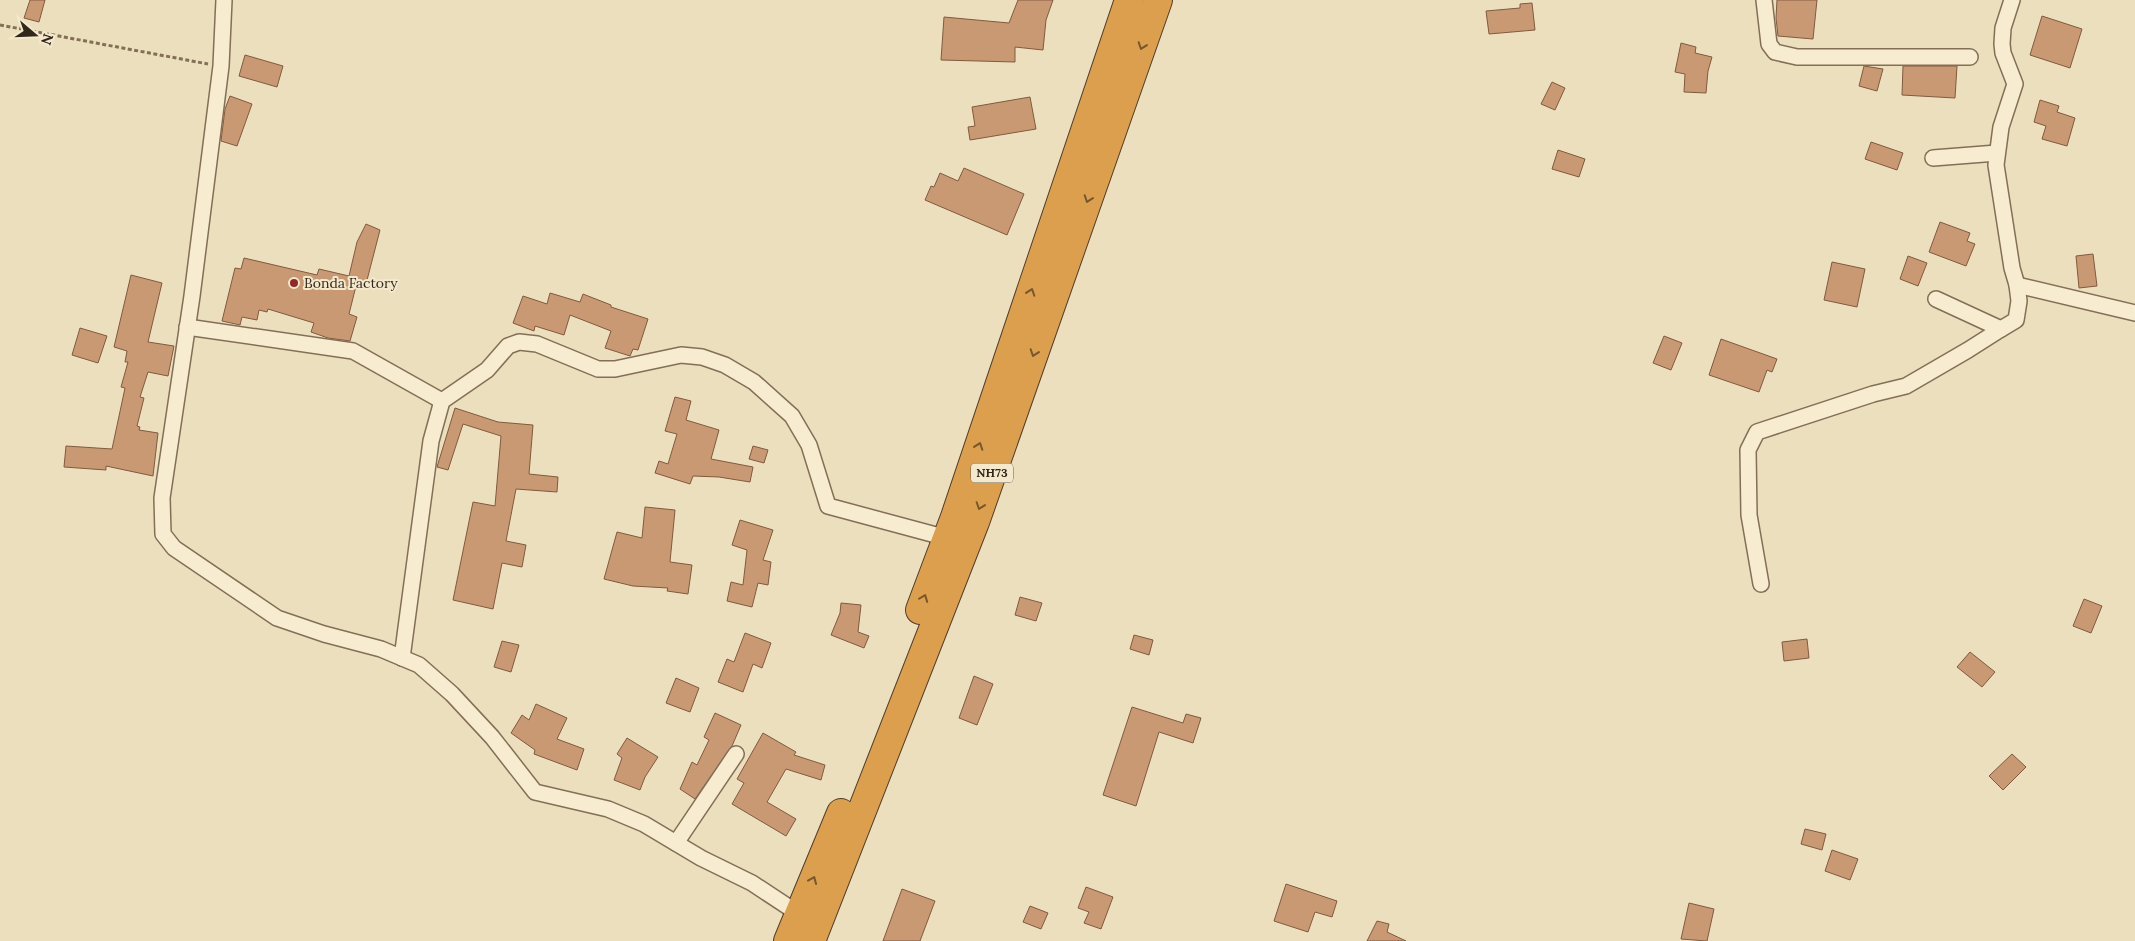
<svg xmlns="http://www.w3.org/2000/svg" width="2135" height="941" font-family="Lora,serif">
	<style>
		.building { fill: #c99974; stroke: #815a3e }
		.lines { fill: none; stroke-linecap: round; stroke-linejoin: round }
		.street-casing { stroke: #836f57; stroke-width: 18 }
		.highway-casing { stroke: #503d2b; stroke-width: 30 }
		.path { stroke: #836f57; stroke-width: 3; stroke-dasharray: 4 2.5; stroke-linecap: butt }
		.street { stroke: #f7eccf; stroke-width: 15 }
		.highway { stroke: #db9f4e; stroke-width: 28 }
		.oneway { stroke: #76572f }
		.poi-dot { fill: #902a29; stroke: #f4e9cc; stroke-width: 2 }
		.labels { text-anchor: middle; stroke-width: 4; stroke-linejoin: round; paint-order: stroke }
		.shield { fill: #f4e9cc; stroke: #6c6150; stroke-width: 1 }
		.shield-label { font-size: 12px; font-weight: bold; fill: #32271b }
		.poi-label { font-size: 14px; fill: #32271b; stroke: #f4e9cc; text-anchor: start }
	</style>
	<rect width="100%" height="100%" fill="#ecdfbd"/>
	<!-- building -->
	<g class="building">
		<path d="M 30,0 L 45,0 L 39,22 L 24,18 Z"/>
		<path d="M 1018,0 L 1053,0 L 1046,20 L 1043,50 L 1015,47 L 1015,62 L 941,60 L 944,17 L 1009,23 Z"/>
		<path d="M 1777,0 L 1817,0 L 1813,39 L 1778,36 L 1776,18 Z"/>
		<path d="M 1532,3 L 1535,30 L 1489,34 L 1486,11 L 1520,8 L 1520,4 Z"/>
		<path d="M 2042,16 L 2082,29 L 2070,68 L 2030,55 Z"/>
		<path d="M 1681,43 L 1696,47 L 1695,53 L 1712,57 L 1708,71 L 1706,93 L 1684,92 L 1685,74 L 1675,72 Z"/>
		<path d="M 245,55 L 283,66 L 277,87 L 239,76 Z"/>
		<path d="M 1864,66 L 1883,69 L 1877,91 L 1859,86 Z"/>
		<path d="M 1903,66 L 1957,66 L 1955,98 L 1902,95 Z"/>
		<path d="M 1552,82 L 1565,88 L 1555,110 L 1541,104 Z"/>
		<path d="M 230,96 L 252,104 L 237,146 L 221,141 L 225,109 Z"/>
		<path d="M 1030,97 L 1036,129 L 970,140 L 968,127 L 975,126 L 972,107 Z"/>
		<path d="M 2040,100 L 2059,106 L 2057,112 L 2075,118 L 2067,146 L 2042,139 L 2046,126 L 2034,122 Z"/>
		<path d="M 1871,142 L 1903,153 L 1897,170 L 1865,159 Z"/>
		<path d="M 1558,150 L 1585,159 L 1579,177 L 1552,169 Z"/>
		<path d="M 964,168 L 1024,194 L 1007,235 L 925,200 L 931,186 L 934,187 L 940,173 L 958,181 Z"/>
		<path d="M 1940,222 L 1970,233 L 1967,241 L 1975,244 L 1966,266 L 1929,252 Z"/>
		<path d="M 366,224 L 380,230 L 366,284 L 357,282 L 349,314 L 357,317 L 350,341 L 328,338 L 311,332 L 314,323 L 268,309 L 267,312 L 259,310 L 257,320 L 242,317 L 240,325 L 222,321 L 235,268 L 241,269 L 244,258 L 317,275 L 319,269 L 349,276 L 357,242 Z"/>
		<path d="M 2093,254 L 2097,286 L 2079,288 L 2076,256 Z"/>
		<path d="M 1908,256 L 1927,263 L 1918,286 L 1900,279 Z"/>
		<path d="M 1832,262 L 1865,269 L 1857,307 L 1824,300 Z"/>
		<path d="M 131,275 L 162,283 L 148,342 L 174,346 L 168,376 L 148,372 L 140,397 L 144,398 L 137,426 L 140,427 L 139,430 L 158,433 L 153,476 L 106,466 L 106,470 L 64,467 L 66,446 L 112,449 L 125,388 L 121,387 L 128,362 L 125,362 L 127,351 L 114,347 Z"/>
		<path d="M 550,293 L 580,302 L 583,294 L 611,305 L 611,307 L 648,319 L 638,350 L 633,349 L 630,356 L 605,348 L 611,331 L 570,315 L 564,335 L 535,326 L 534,331 L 513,323 L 523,296 L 547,304 Z"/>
		<path d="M 80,328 L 107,336 L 98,363 L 72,355 Z"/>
		<path d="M 1664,336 L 1682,343 L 1671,370 L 1653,363 Z"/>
		<path d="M 1721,339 L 1777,359 L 1772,372 L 1767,370 L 1759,392 L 1709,375 Z"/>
		<path d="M 675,397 L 691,401 L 686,420 L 719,430 L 711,459 L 753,467 L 750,482 L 719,477 L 693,476 L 690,484 L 655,473 L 659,461 L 668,464 L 677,434 L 665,431 Z"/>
		<path d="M 455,408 L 498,422 L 533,425 L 529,474 L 558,477 L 557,492 L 516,489 L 506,541 L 526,545 L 522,567 L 502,563 L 493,609 L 453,600 L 473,502 L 495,506 L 501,436 L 463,424 L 448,470 L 437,467 Z"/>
		<path d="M 753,446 L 768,450 L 764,463 L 749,459 Z"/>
		<path d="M 645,507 L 675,510 L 670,562 L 692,565 L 688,594 L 667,591 L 668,588 L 633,586 L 604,579 L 617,532 L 642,538 Z"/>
		<path d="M 740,520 L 773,530 L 763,560 L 771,562 L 768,585 L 758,583 L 752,607 L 727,601 L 731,582 L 743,585 L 747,550 L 732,545 Z"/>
		<path d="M 1020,597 L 1042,603 L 1036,621 L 1015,615 Z"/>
		<path d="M 2084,599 L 2102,606 L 2091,633 L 2073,626 Z"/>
		<path d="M 841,603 L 861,605 L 858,632 L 869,636 L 864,648 L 831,635 L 840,613 Z"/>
		<path d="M 745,633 L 771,643 L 762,668 L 753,664 L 743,692 L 718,682 L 727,659 L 734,662 Z"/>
		<path d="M 1134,635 L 1153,640 L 1149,655 L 1130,649 Z"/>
		<path d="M 1807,639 L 1809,658 L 1784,661 L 1782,642 Z"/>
		<path d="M 502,641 L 519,645 L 511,672 L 494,667 Z"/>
		<path d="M 1970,652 L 1995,672 L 1982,687 L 1957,667 Z"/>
		<path d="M 974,676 L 993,684 L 977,725 L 959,718 Z"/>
		<path d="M 676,678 L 699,688 L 690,712 L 666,703 Z"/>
		<path d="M 536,704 L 567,718 L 557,739 L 584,749 L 577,770 L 534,754 L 535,750 L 511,733 L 522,715 L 529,720 Z"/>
		<path d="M 1132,707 L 1183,723 L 1186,714 L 1201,718 L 1193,743 L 1159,732 L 1136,806 L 1103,795 Z"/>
		<path d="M 715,713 L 741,725 L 732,746 L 695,799 L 680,789 L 692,762 L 697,765 L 709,740 L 704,737 Z"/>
		<path d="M 763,733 L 796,752 L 794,755 L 825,765 L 821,780 L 786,769 L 767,802 L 796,819 L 786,836 L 732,804 L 744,783 L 737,779 Z"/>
		<path d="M 627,738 L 658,757 L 645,777 L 640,790 L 614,780 L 622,758 L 617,754 Z"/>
		<path d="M 2012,754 L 2026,767 L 2003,790 L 1989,776 Z"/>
		<path d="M 1805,829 L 1826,834 L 1822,850 L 1801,844 Z"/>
		<path d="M 1832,850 L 1858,859 L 1850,880 L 1825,871 Z"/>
		<path d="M 1286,884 L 1337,901 L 1332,917 L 1315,912 L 1308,932 L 1274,921 Z"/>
		<path d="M 1086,887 L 1113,897 L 1101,929 L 1084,923 L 1089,912 L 1078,908 Z"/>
		<path d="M 902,889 L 935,901 L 920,941 L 883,941 Z"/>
		<path d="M 1689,903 L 1714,909 L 1707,941 L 1681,939 Z"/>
		<path d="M 1030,906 L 1048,913 L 1041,929 L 1023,922 Z"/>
		<path d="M 1377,921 L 1389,924 L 1387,932 L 1406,941 L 1367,941 Z"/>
	</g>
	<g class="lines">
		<defs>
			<g id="street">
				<path d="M 224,0 L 221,66 L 192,296 L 162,498 L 163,534 L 174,548 L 277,618 L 324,634 L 381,649 L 419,665 L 452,694 L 492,737 L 535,792 L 608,809 L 644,824 L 701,858 L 752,883 L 799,914"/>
				<path d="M 1764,0 L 1769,44 L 1775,52 L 1797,57 L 1970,57"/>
				<path d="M 1933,158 L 1997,153"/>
				<path d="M 2017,285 L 2135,313"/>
				<path d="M 1936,299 L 2001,329 L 2016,320 L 2019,301 L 2017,285 L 2012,268 L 1996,165 L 2001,127 L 2015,84 L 2003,53 L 2002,44 L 2003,28 L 2012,0"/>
				<path d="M 187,327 L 353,351 L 442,401"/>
				<path d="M 1761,584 L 1749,515 L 1748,450 L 1757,432 L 1873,394 L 1906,386 L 1968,350 L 2001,329"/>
				<path d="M 402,658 L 431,441 L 442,401 L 487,370 L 508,346 L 519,342 L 537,344 L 598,369 L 615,369 L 681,355 L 702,357 L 725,365 L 754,382 L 792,416 L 809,445 L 828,506 L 947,538"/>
				<path d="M 676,843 L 736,754"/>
			</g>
			<g id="highway">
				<path d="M 920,610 L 955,517 L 1129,0"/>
				<path d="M 788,941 L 841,813"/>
				<path d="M 811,941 L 975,522 L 1158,0"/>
			</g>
		</defs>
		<!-- street casing -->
		<use href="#street" class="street-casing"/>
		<!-- highway casing -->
		<use href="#highway" class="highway-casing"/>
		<!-- path -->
		<path class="path" d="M 0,25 L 208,64"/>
		<!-- street -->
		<use href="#street" class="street"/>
		<!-- highway -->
		<use href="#highway" class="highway"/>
	</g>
	<!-- one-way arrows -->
	<defs><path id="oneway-chevron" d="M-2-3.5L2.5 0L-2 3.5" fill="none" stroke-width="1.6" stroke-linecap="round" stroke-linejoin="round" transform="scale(1.25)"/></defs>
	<g class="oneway">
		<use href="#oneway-chevron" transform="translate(1142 46) rotate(109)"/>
		<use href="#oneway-chevron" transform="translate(1088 199) rotate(109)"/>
		<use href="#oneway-chevron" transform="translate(1031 292) rotate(-71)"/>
		<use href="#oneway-chevron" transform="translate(1034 353) rotate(109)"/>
		<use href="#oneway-chevron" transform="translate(979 446) rotate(-71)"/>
		<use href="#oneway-chevron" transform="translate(980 506) rotate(109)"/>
		<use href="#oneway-chevron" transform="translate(924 598) rotate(-69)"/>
		<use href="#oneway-chevron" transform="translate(813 880) rotate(-67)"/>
	</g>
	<!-- markers -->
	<circle class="poi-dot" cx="294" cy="283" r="5"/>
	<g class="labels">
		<!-- shield labels -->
		<rect class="shield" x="971" y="463.5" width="42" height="19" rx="4"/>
		<g class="shield-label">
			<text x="992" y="477">NH73</text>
		</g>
		<!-- poi labels -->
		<g class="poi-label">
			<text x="304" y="288">Bonda Factory</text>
		</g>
	</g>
	<!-- north arrow -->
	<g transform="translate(35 35) rotate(109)" stroke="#f4e9cc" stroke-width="4" paint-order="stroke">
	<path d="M0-4L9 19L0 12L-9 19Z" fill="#32271b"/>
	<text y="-8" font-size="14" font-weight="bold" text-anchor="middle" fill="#32271b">N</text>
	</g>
</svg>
